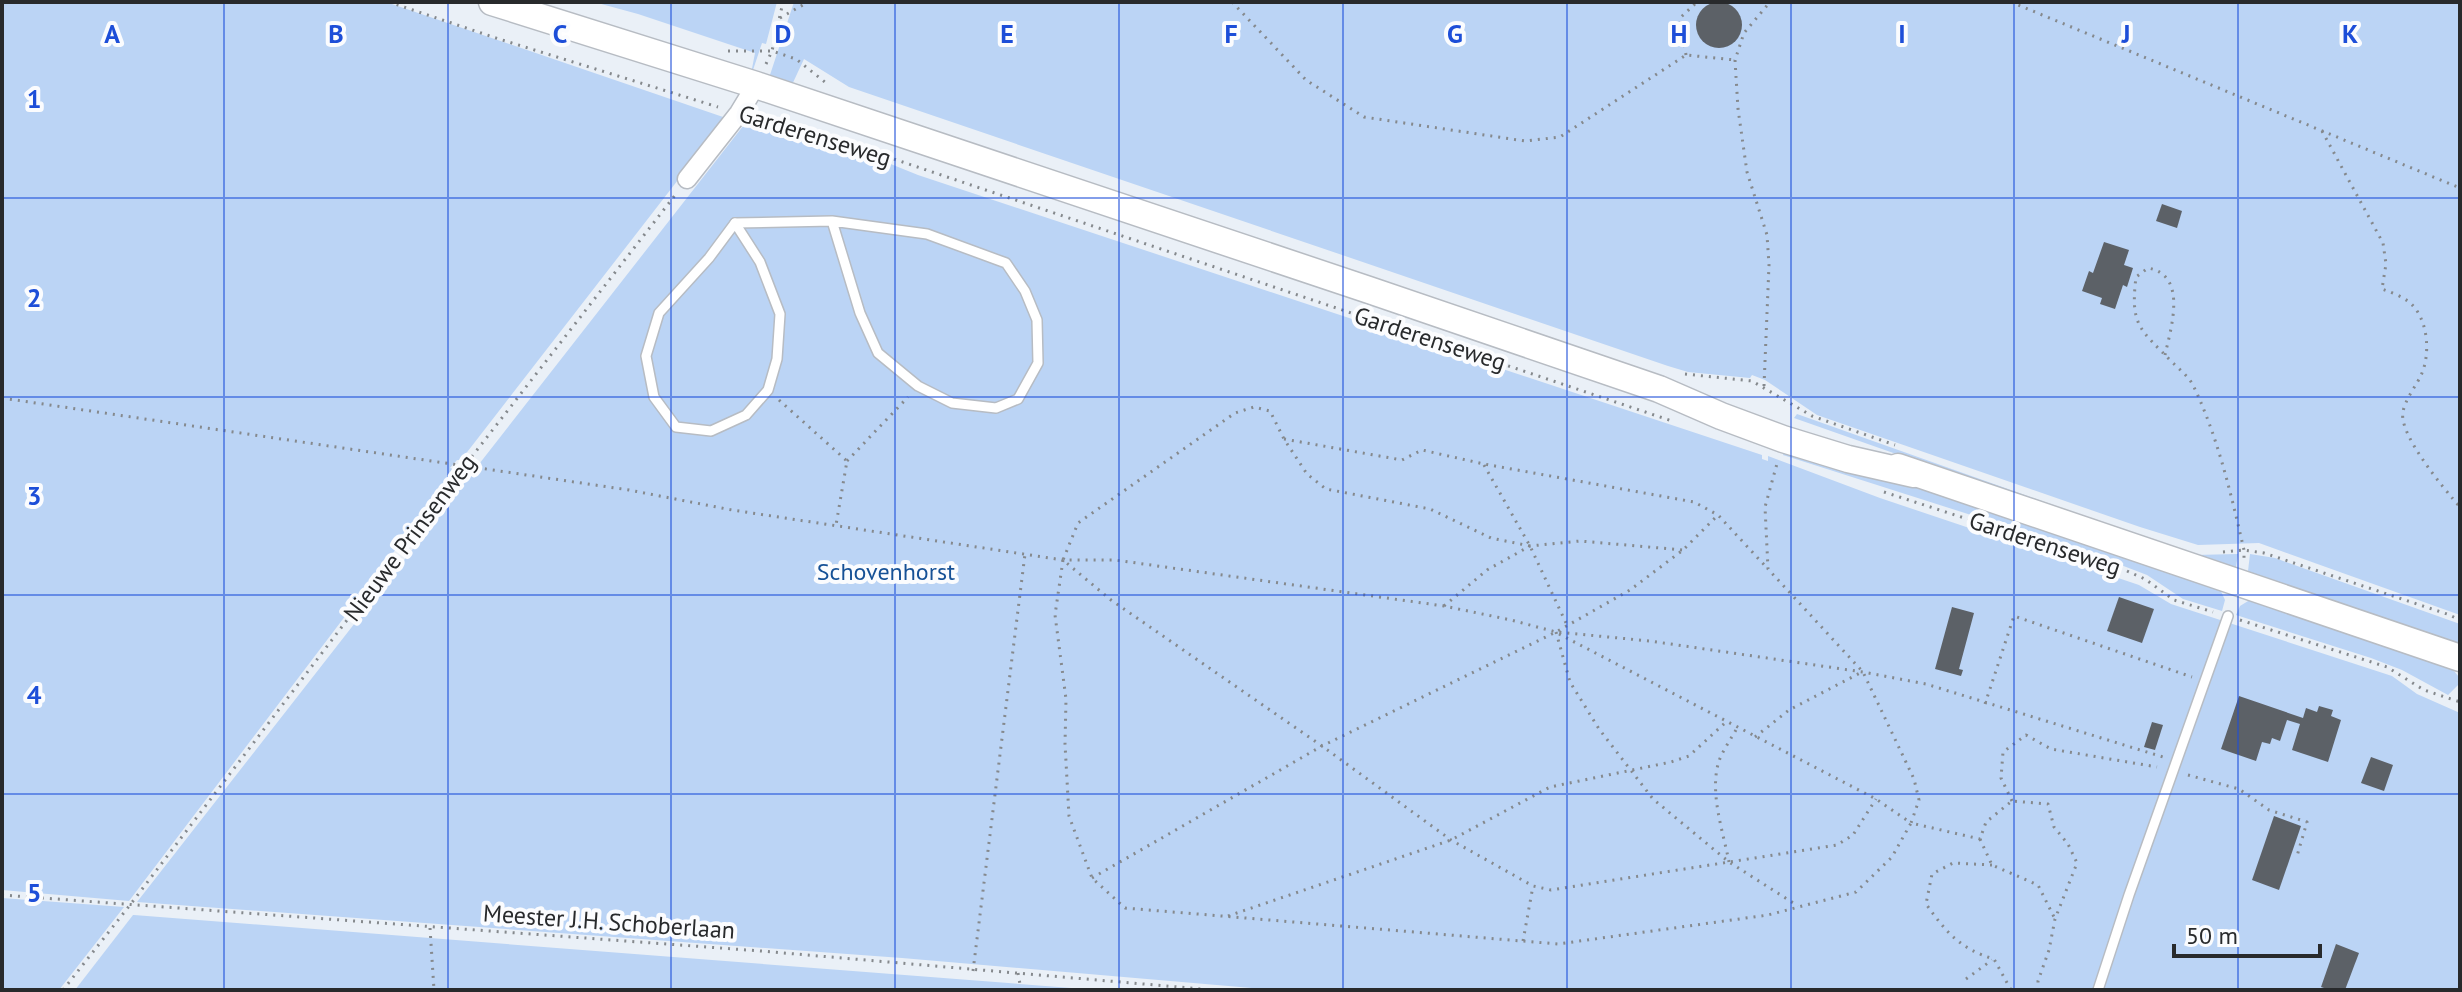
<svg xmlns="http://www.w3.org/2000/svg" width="2462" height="992" font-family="'PT Sans',sans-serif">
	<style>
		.green { fill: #bbd4f5 }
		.building { fill: #5c6167 }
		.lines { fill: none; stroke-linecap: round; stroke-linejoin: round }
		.service-casing { stroke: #b7bcc3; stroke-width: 12 }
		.minor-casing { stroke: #b7bcc3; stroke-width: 21 }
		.secondary-casing { stroke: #b7bcc3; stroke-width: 29 }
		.path { stroke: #85898d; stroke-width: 3; stroke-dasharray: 2 6; stroke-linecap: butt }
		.service { stroke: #fff; stroke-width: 9 }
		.minor { stroke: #fff; stroke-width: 18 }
		.secondary { stroke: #fff; stroke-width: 26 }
		.grid { fill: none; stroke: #1d4ed8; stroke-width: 2; stroke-opacity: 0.55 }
		.labels { text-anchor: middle; stroke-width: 8; stroke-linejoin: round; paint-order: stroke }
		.street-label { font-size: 24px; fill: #282a2c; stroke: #fbfcfe }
		.park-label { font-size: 24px; fill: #165196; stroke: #fbfcfe }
		.grid-label { font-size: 26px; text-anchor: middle; font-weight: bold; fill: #1d4ed8; stroke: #fbfcfe; stroke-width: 8; stroke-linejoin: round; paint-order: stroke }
	</style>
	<rect width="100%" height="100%" fill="#eaf0f7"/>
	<!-- green -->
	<g class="green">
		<path d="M 2,2 L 386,2 L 726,118 L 461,460 L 457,460 L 450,468 L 456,470 L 129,901 L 2,890 Z"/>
		<path d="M 594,2 L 777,2 L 766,44 L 762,43 L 750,79 L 755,53 L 638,14 Z"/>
		<path d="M 794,2 L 2460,2 L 2460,615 L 2259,543 L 2198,545 L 2140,527 L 1817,415 L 1765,380 L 1752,375 L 1750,378 L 1688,372 L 1668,366 L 849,87 L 804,59 L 790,89 L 767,84 Z"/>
		<path d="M 747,121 L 856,150 L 918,175 L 1762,455 L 1762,459 L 1768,461 L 1768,456 L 1880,498 L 2139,585 L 2171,604 L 2392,676 L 2417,694 L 2460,713 L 2460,990 L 1276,990 L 902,958 L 137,902 Z"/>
		<path d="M 1797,414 L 2194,555 L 2238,554 L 2236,567 L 2231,572 L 1794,418 Z"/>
		<path d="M 1785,447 L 2127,554 L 2219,587 L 2225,600 L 2222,611 L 2183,599 L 2147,575 L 2087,552 L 1783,455 Z"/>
		<path d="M 2250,554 L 2275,558 L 2460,624 L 2460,648 L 2252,578 L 2248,571 Z"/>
		<path d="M 2253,598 L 2456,667 L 2454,671 L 2459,677 L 2460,683 L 2448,695 L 2402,670 L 2371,658 L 2236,615 L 2240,606 Z"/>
		<path d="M 2,898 L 124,907 L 59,990 L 2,990 Z"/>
		<path d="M 133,915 L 134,915 L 1097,990 L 75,990 Z"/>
	</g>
	<!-- building -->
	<g class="building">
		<circle cx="1719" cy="25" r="23"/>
		<path d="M 2162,204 L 2182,211 L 2177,228 L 2156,221 Z"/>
		<path d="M 2104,242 L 2129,250 L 2124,265 L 2133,268 L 2127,287 L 2123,285 L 2115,309 L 2100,304 L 2102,298 L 2082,291 L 2089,271 L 2093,273 Z"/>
		<path d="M 2119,597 L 2154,609 L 2142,643 L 2107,631 Z"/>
		<path d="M 1952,607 L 1974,613 L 1959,669 L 1963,670 L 1961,676 L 1935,669 Z"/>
		<path d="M 2239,696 L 2303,718 L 2306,708 L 2317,712 L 2319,706 L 2333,710 L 2331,716 L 2341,720 L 2328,762 L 2292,750 L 2300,724 L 2287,720 L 2280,741 L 2272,738 L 2270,744 L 2262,742 L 2256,761 L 2221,749 Z"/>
		<path d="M 2152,722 L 2163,725 L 2155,750 L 2144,747 Z"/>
		<path d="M 2371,757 L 2393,765 L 2384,791 L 2361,783 Z"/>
		<path d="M 2274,816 L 2301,826 L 2279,890 L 2252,880 Z"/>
		<path d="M 2336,944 L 2359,953 L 2345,990 L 2330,990 L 2321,987 Z"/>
	</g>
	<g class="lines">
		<defs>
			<g id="service">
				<path d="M 735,223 L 832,221 L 927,234 L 1006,263 L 1025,291 L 1037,320 L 1038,363 L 1018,399 L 996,408 L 952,403 L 918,386 L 878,353 L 860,313 L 832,221"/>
				<path d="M 735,223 L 760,262 L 780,314 L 777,359 L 768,390 L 746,415 L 711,431 L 676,427 L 654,397 L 646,356 L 659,313 L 709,258 Z"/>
				<path d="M 2098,990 L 2129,895 L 2228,616"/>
			</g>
			<path id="minor" d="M 687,179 L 739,113 L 756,85"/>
			<g id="secondary">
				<path d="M 492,2 L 756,85 L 1369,290 L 1659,389 L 1721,416 L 1783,439 L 1848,459 L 1914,474"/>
				<path d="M 1898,467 L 2460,658"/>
			</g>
		</defs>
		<!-- service casing -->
		<use href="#service" class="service-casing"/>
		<!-- minor casing -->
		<use href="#minor" class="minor-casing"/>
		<!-- secondary casing -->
		<use href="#secondary" class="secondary-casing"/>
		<!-- path -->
		<g class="path">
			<path d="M 389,2 L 496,38 L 718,107"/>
			<path d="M 1232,2 L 1306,80 L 1364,117 L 1525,141 L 1560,137 L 1686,55 L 1735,60"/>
			<path d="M 2011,2 L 2460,188"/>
			<path d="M 780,18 L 808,2"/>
			<path d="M 728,51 L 772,51 L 796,59 L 826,83"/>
			<path d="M 1686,55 L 1680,18 L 1697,2"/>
			<path d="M 766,64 L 772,51 L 783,2"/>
			<path d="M 756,118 L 864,149 L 1672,421"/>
			<path d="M 2322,131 L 2383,243 L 2386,264 L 2382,289 C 2393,293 2407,298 2414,307 C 2428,323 2430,354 2422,373 C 2417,385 2405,399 2403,412 C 2398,434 2445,490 2460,507"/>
			<path d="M 2165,355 C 2171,328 2188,275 2148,268 L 2136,277 C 2130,326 2140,329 2172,362 C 2179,369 2188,376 2193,385 C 2218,437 2231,494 2244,550 L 2244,559"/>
			<path d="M 1685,374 L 1752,381 L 1812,416 L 1895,445"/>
			<path d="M 1764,386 L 1769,265 L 1767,235 L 1747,172 L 1738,109 L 1735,60 L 1744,33 L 1770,2"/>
			<path d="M 2,398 L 629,490 L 732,510 L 1063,560 L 1115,560 L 1444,606 L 1511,620 L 1556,632 L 1650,641 L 1863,672 L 1926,684 L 2163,757"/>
			<path d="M 779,400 L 847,461 L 836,525"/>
			<path d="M 1284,439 L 1402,460 L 1422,450 L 1484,464 L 1694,502 L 1718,515 L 1768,569"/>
			<path d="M 847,461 L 908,397"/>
			<path d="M 1484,465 L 1530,546 L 1567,625"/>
			<path d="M 1884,492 L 2097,561"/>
			<path d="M 1530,546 L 1491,538 L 1430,509 L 1326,489 L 1307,474 L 1284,439 L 1270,411 L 1254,407 L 1235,413 L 1078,523 L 1063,560 L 1111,600 L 1322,746 L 1451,840 L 1533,886 L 1551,890 L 1837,845 L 1853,835 L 1876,799"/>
			<path d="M 2223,552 L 2244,550 L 2264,553 L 2447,614 L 2460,620"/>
			<path d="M 1063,560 L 1055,615 L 1066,699 L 1065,744 L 1069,816 L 1092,878 L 1125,908 L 1558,944 L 1768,915 L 1856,892 L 1892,857 L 1911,823 L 1980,839 L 1986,822 L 2012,801 L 2048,804 L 2054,827 L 2068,844 L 2077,863 L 2055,919 L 2049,950 L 2038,981 L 2038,990"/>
			<path d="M 2127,571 L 2145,579 L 2174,600 L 2213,612"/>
			<path d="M 1444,606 L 1487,570 L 1530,546 L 1580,541 L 1683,550"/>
			<path d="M 2240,620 L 2387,667 L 2424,690 L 2460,702"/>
			<path d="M 1556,632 L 1570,682 L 1599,729 L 1653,799 L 1729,862 L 1798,906"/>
			<path d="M 1559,634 L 1876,799 L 1911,823 L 1919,800 L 1914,779 L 1863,672 L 1768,569 L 1765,507 L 1778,460"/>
			<path d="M 1985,704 L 2014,616 L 2192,677"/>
			<path d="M 1755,737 L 1789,710 L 1860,673"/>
			<path d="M 2188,775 L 2239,789 L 2269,810 L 2307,822 L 2297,856"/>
			<path d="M 2012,801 L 2001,778 L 2003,752 L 2026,735 L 2051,749 L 2157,767"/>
			<path d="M 1980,839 L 1992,865 L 2038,885 L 2055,919"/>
			<path d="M 1729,862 C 1723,831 1709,792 1719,761 C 1723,750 1731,739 1737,728"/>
			<path d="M 1992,865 L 1953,863 L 1932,874 L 1926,904 C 1946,932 1960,949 1994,959 L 2011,990"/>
			<path d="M 1092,878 L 1322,746 L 1556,632 L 1630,590 L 1683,550 L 1718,515"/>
			<path d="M 2,895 L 761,951 L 1213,990"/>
			<path d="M 1228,916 L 1451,840 L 1550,787 L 1671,762 L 1689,756 L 1726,722"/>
			<path d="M 430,928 L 434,990"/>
			<path d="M 1523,941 L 1533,886"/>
			<path d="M 973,971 L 1025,554"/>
			<path d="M 1018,973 L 1021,990"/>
			<path d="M 1966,979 L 1992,960"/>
			<path d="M 63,990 L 130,905 L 456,477 L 676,194"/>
		</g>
		<!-- service -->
		<use href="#service" class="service"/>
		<!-- minor -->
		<use href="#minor" class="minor"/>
		<!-- secondary -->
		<use href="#secondary" class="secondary"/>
	</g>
	<!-- grid -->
	<path class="grid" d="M 224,2 L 224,990M 448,2 L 448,990M 671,2 L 671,990M 895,2 L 895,990M 1119,2 L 1119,990M 1343,2 L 1343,990M 1567,2 L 1567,990M 1791,2 L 1791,990M 2014,2 L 2014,990M 2238,2 L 2238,990M 2,198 L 2460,198M 2,397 L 2460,397M 2,595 L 2460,595M 2,794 L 2460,794"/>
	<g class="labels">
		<!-- street labels -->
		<g class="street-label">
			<text transform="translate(815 136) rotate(17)" y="8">Garderenseweg</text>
			<text transform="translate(1430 339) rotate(18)" y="8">Garderenseweg</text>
			<text transform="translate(410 538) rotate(-53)" y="8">Nieuwe Prinsenweg</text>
			<text transform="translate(2045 544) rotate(18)" y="8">Garderenseweg</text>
			<text transform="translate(609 922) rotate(4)" y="8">Meester J.H. Schoberlaan</text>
		</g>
		<!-- park labels -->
		<g class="park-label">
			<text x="886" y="580">Schovenhorst</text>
		</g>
	</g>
	<g class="grid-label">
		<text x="112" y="43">A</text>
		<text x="336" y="43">B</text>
		<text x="560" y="43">C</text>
		<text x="783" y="43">D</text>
		<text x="1007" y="43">E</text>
		<text x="1231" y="43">F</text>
		<text x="1455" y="43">G</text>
		<text x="1679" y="43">H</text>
		<text x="1902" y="43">I</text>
		<text x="2126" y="43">J</text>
		<text x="2350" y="43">K</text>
		<text x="34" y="108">1</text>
		<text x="34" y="307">2</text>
		<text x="34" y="505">3</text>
		<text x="34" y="704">4</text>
		<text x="34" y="902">5</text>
	</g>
	<!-- border -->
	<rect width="2462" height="992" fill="none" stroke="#282a2c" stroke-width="8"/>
	<!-- scale -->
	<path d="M2174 944v12h146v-12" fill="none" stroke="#282a2c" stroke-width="4"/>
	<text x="2186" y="944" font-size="24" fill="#282a2c" stroke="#fbfcfe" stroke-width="6" paint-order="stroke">50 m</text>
</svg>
